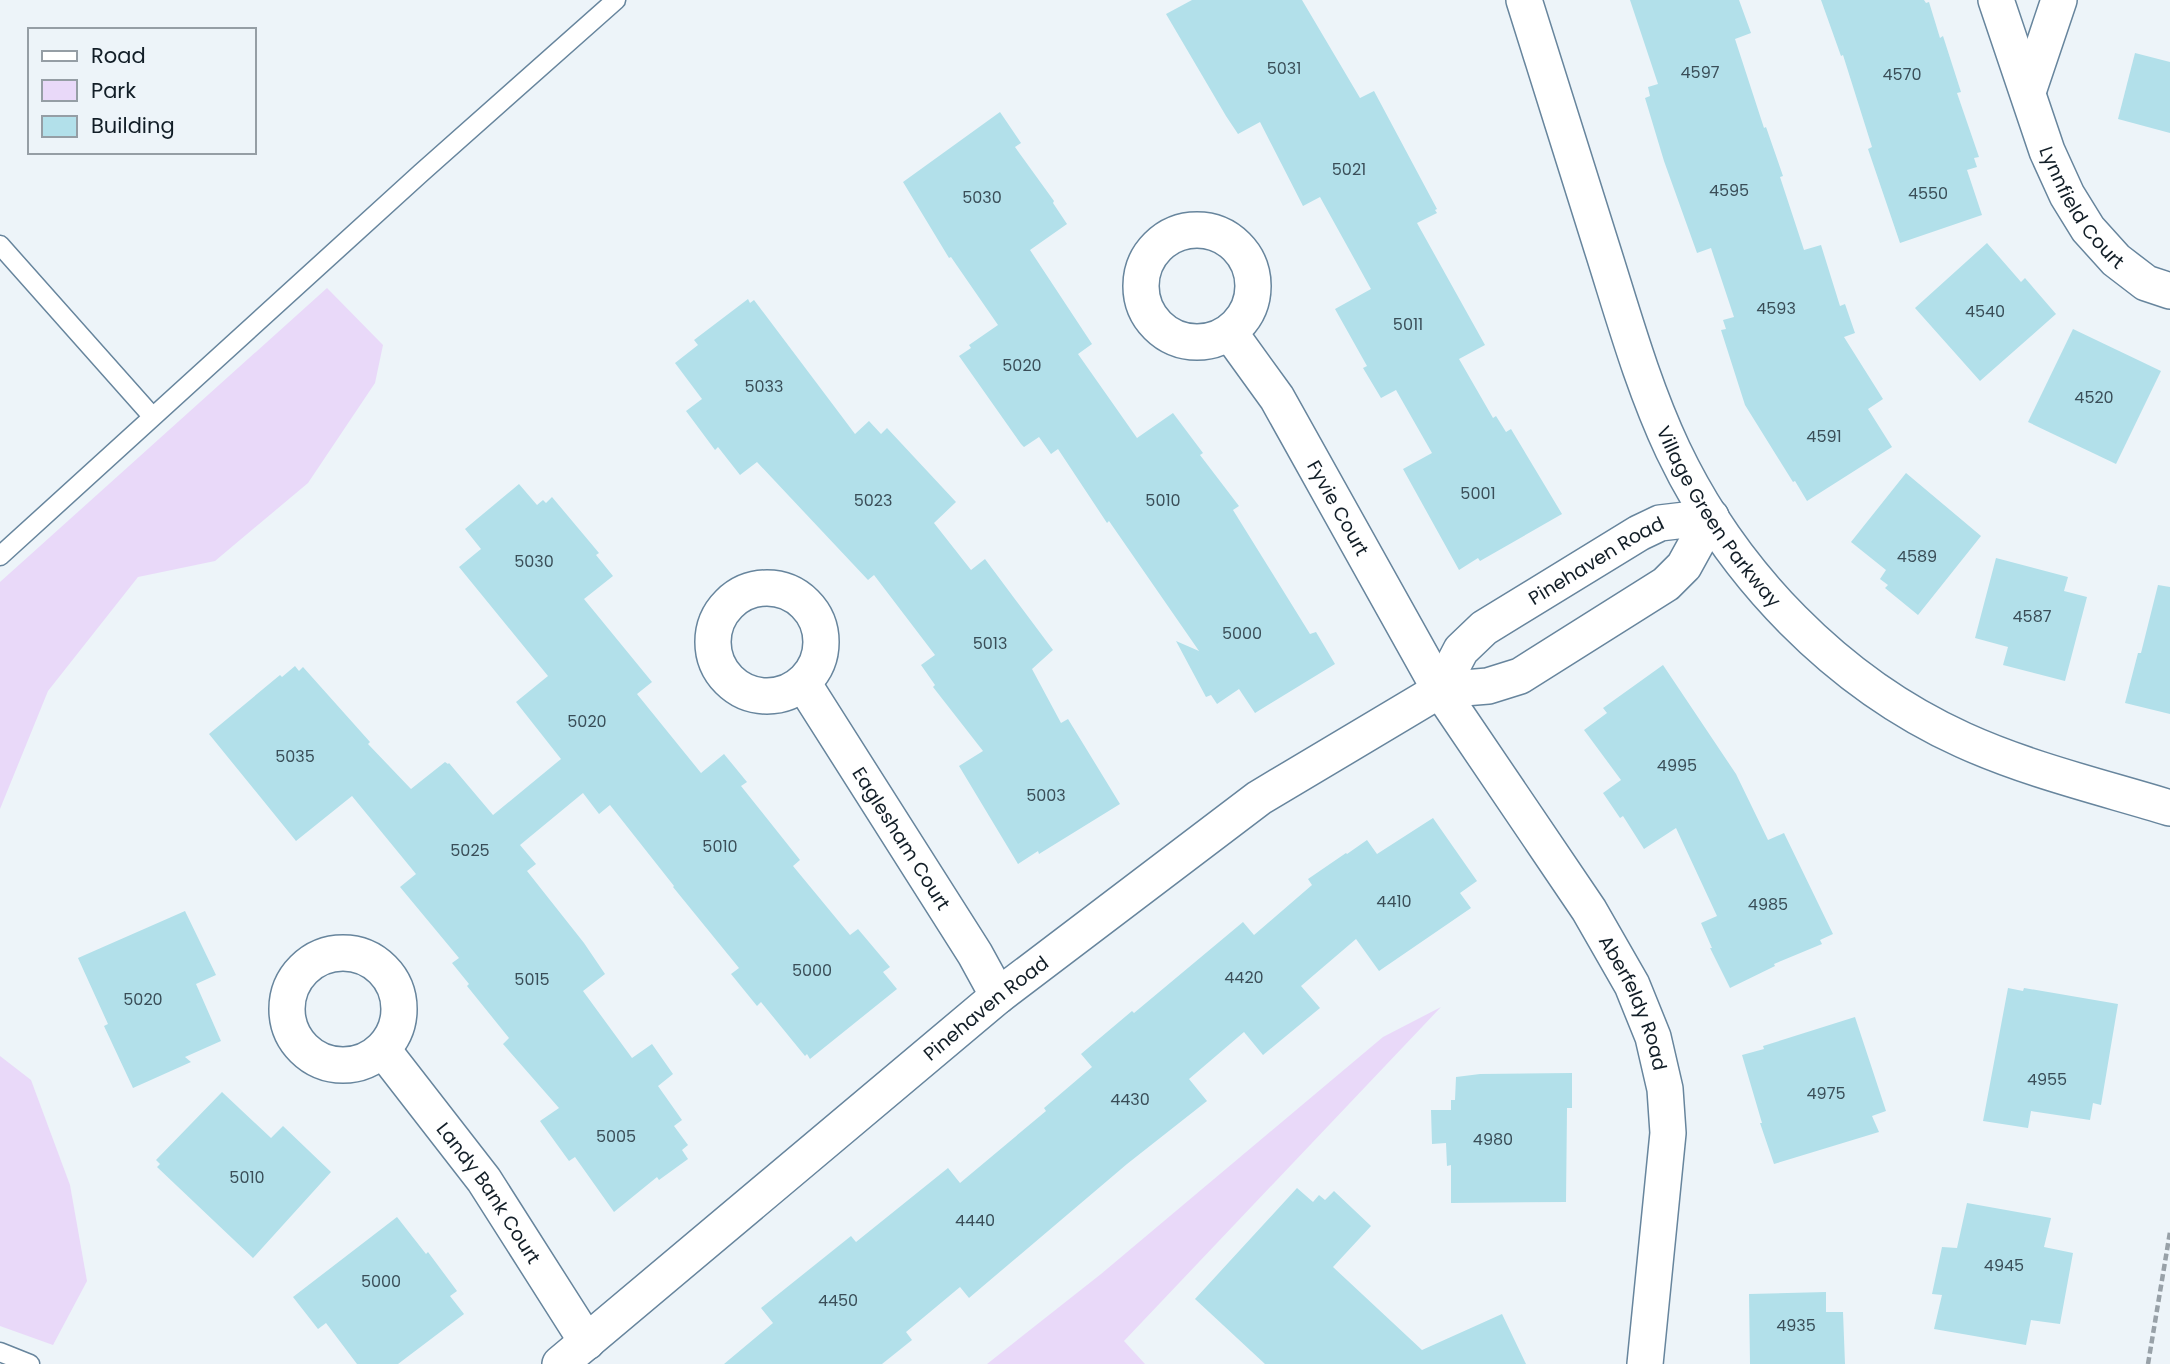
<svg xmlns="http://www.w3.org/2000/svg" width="2170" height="1364" font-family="Poppins,sans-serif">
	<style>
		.green { fill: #e9d9f9 }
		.building { fill: #b2e0ea }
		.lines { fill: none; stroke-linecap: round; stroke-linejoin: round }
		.service-casing { stroke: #67859d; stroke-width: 21 }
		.minor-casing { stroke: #67859d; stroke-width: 38 }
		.path { stroke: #98a1a8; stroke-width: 4.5; stroke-dasharray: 7 3.5; stroke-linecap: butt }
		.service { stroke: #fff; stroke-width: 18 }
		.minor { stroke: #fff; stroke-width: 35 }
		.labels { text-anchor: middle; stroke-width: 6; stroke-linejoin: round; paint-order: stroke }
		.number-label { font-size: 16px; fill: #3a4e58 }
		.street-label { font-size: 19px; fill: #121e27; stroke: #edf4f9 }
	</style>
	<rect width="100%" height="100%" fill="#edf4f9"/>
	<!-- green -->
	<g class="green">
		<path d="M 327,288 L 383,345 L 375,383 L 308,483 L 215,561 L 138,577 L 48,691 L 0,809 L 0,582 Z"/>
		<path d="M 1441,1007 L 1124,1341 L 1145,1364 L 987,1364 L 1101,1274 L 1383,1037 Z"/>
		<path d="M 0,1056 L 31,1080 L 70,1185 L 87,1281 L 53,1345 L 0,1326 Z"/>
	</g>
	<!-- building -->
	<g class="building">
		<path d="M 1192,0 L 1302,0 L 1360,98 L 1374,91 L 1437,209 L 1435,210 L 1437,213 L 1417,223 L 1485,345 L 1459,359 L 1493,418 L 1496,416 L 1506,432 L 1511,429 L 1562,514 L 1480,561 L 1478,558 L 1459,570 L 1403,469 L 1432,453 L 1396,390 L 1381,398 L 1363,368 L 1367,366 L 1335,309 L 1371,289 L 1320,197 L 1303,206 L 1260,122 L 1238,134 L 1226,116 L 1166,14 Z"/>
		<path d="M 1630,0 L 1739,0 L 1751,33 L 1735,39 L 1764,128 L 1766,127 L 1783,176 L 1780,177 L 1804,250 L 1821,245 L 1840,306 L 1845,304 L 1855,333 L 1844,337 L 1883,399 L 1868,409 L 1892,447 L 1807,501 L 1795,481 L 1793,482 L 1745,405 L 1721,330 L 1726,329 L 1723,320 L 1734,317 L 1711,248 L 1697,253 L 1664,161 L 1645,98 L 1650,96 L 1648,87 L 1658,84 Z"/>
		<path d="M 1821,0 L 1924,0 L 1926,3 L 1929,2 L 1940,38 L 1943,36 L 1961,92 L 1957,93 L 1979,157 L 1974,158 L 1977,167 L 1967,170 L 1982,215 L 1900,243 L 1868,149 L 1872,147 L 1843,55 L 1841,56 Z"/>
		<path d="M 2135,53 L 2170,62 L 2170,133 L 2118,119 Z"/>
		<path d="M 1000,112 L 1021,143 L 1015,147 L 1054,201 L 1053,203 L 1067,224 L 1030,250 L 1092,344 L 1078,354 L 1137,438 L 1173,413 L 1203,453 L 1200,455 L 1239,506 L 1233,510 L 1310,634 L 1316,632 L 1335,664 L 1255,713 L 1239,689 L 1217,704 L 1211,695 L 1206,697 L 1176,641 L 1199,651 L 1109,521 L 1107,523 L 1058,449 L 1051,454 L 1039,437 L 1024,447 L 1021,444 L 959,356 L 971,348 L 969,345 L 998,325 L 951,257 L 949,258 L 903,182 Z"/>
		<path d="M 1987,243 L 2021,282 L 2025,278 L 2056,314 L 1980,381 L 1915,308 Z"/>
		<path d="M 748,299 L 750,303 L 754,300 L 855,434 L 869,421 L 881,434 L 887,428 L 956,502 L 934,523 L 971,570 L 985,559 L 1053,650 L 1032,669 L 1061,723 L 1068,719 L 1120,804 L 1039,854 L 1038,851 L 1018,864 L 959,766 L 983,751 L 933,687 L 935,685 L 921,665 L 935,655 L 874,575 L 868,580 L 757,462 L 740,475 L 718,447 L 715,450 L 686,411 L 702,399 L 675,363 L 698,345 L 694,340 Z"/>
		<path d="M 2073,329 L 2161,371 L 2116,464 L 2028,422 Z"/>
		<path d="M 1906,473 L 1981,536 L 1918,615 L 1885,588 L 1888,585 L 1880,579 L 1886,570 L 1851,542 Z"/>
		<path d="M 519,484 L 537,505 L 543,500 L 546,503 L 552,497 L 599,553 L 596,555 L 613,576 L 584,599 L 652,682 L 637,694 L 701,773 L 724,754 L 747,782 L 741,786 L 800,860 L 793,866 L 850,935 L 858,929 L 890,967 L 883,972 L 897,989 L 810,1059 L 807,1054 L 805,1056 L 761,1002 L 757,1006 L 731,974 L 739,968 L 673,887 L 674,886 L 610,805 L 599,814 L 583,793 L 520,845 L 536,864 L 527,871 L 584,943 L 605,974 L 583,991 L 632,1058 L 652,1044 L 673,1074 L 658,1086 L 682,1120 L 674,1126 L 688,1145 L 682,1150 L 688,1159 L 659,1180 L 657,1177 L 614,1212 L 575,1157 L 569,1161 L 540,1121 L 559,1108 L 503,1044 L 509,1038 L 467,986 L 469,984 L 452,963 L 459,958 L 400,887 L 416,874 L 352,796 L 296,841 L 209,734 L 280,675 L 282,677 L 295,666 L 299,671 L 303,667 L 370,742 L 368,744 L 411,789 L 445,762 L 448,764 L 449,763 L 493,815 L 561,759 L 516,702 L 548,676 L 459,567 L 481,549 L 465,529 Z"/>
		<path d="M 1996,558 L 2068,577 L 2064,591 L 2087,597 L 2065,681 L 2003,665 L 2008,647 L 1975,638 Z"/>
		<path d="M 2158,585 L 2170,587 L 2170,714 L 2125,703 L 2138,653 L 2141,653 Z"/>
		<path d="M 1663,665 L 1736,774 L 1768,840 L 1784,833 L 1833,934 L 1820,940 L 1822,944 L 1774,964 L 1775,966 L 1730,988 L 1710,948 L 1712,948 L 1701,923 L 1717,916 L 1676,828 L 1644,849 L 1623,816 L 1620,818 L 1603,793 L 1621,780 L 1584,730 L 1607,713 L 1603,708 Z"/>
		<path d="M 1433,818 L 1477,881 L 1460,893 L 1471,908 L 1379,971 L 1356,939 L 1301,986 L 1320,1008 L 1263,1055 L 1244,1032 L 1189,1079 L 1207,1101 L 1127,1164 L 969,1298 L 960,1287 L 906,1332 L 912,1340 L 882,1364 L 724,1364 L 773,1323 L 761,1308 L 851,1236 L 856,1242 L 948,1168 L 960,1183 L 1046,1111 L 1044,1108 L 1092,1067 L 1081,1054 L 1132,1011 L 1134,1013 L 1243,922 L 1254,935 L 1312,885 L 1308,879 L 1346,853 L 1347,854 L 1367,840 L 1377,854 Z"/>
		<path d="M 185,911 L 216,975 L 196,984 L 221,1041 L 185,1057 L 191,1062 L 133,1088 L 104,1026 L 108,1024 L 78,958 Z"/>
		<path d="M 2008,988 L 2023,991 L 2024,988 L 2118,1004 L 2101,1105 L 2093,1103 L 2090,1120 L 2031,1111 L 2028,1128 L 1983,1121 Z"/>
		<path d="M 1855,1017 L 1886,1111 L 1872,1116 L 1879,1132 L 1774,1164 L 1760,1123 L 1762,1123 L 1742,1055 L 1764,1049 L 1763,1046 Z"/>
		<path d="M 1572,1073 L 1572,1108 L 1567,1108 L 1566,1202 L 1451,1203 L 1451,1165 L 1447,1166 L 1446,1143 L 1432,1144 L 1431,1110 L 1451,1110 L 1451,1100 L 1455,1100 L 1456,1077 L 1480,1074 Z"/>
		<path d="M 222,1092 L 271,1138 L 283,1126 L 331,1172 L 253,1258 L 157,1167 L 160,1164 L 156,1160 Z"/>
		<path d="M 1297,1188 L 1313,1202 L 1319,1195 L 1325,1200 L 1334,1191 L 1371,1226 L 1333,1267 L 1422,1350 L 1502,1314 L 1526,1364 L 1265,1364 L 1195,1299 Z"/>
		<path d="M 1967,1203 L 2051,1218 L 2044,1247 L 2073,1253 L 2060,1324 L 2031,1320 L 2026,1345 L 1934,1329 L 1942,1295 L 1932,1294 L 1942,1247 L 1957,1248 Z"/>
		<path d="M 397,1217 L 426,1254 L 428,1252 L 457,1291 L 450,1296 L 464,1314 L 398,1364 L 357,1364 L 326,1323 L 318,1329 L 293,1297 Z"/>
		<path d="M 1826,1292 L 1826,1312 L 1843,1312 L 1845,1364 L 1750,1364 L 1749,1294 Z"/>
	</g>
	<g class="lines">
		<defs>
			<g id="service">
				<path d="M 0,245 L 152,416"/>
				<path d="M 0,556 L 421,173 L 616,0"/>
				<path d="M 0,1352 L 30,1364"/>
			</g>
			<g id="minor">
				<path id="s1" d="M 1524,0 C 1550,82 1575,163 1601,245 C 1623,314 1642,384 1673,450 C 1732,574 1837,683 1963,740 C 2029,770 2101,787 2170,808"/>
				<path id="s2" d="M 1996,0 L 2047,151 L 2067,195 L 2088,229 L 2116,260 L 2146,283 L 2170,291"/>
				<path d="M 2028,92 L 2059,0"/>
				<circle cx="1197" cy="286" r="56"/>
				<path id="s3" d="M 1230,333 L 1277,398 L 1440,690 L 1589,910 L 1632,985 L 1653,1037 L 1665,1089 L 1668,1133 L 1645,1364"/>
				<circle cx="767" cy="642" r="54"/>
				<path id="s4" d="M 803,683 L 975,954 L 998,996"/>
				<path id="s5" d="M 1440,690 L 1461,650 L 1484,628 L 1639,533 L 1660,523 L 1711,517"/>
				<circle cx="343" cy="1009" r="56"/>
				<path id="s6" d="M 383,1050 L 484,1180 L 587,1342"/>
				<path id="s7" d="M 560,1364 L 998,996 L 1259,798 L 1440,690 L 1488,686 L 1520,676 L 1666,584 L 1684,566 L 1711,517"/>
			</g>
		</defs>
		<!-- service casing -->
		<use href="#service" class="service-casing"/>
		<!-- minor casing -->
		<use href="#minor" class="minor-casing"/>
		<!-- path -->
		<path class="path" d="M 2148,1364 L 2170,1232"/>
		<!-- service -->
		<use href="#service" class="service"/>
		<!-- minor -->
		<use href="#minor" class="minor"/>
	</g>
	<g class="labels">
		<!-- number labels -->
		<g class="number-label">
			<text x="1284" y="74">5031</text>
			<text x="1700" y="78">4597</text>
			<text x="1902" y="80">4570</text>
			<text x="1349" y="175">5021</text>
			<text x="1729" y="196">4595</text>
			<text x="1928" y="199">4550</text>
			<text x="982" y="203">5030</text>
			<text x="1776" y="314">4593</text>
			<text x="1985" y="317">4540</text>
			<text x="1408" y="330">5011</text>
			<text x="1022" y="371">5020</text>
			<text x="764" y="392">5033</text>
			<text x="2094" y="403">4520</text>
			<text x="1824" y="442">4591</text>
			<text x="1478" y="499">5001</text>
			<text x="873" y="506">5023</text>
			<text x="1163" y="506">5010</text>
			<text x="1917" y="562">4589</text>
			<text x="534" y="567">5030</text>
			<text x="2032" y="622">4587</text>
			<text x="1242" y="639">5000</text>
			<text x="990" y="649">5013</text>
			<text x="587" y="727">5020</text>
			<text x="295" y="762">5035</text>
			<text x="1677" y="771">4995</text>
			<text x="1046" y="801">5003</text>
			<text x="720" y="852">5010</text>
			<text x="470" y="856">5025</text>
			<text x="1394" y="907">4410</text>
			<text x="1768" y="910">4985</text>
			<text x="812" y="976">5000</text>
			<text x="1244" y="983">4420</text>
			<text x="532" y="985">5015</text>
			<text x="143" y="1005">5020</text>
			<text x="2047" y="1085">4955</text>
			<text x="1826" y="1099">4975</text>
			<text x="1130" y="1105">4430</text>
			<text x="616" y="1142">5005</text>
			<text x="1493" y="1145">4980</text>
			<text x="247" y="1183">5010</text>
			<text x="975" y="1226">4440</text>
			<text x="2004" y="1271">4945</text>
			<text x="381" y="1287">5000</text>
			<text x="838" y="1306">4450</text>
			<text x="1796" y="1331">4935</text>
		</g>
		<!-- street labels -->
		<g class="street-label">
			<text dy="7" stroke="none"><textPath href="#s2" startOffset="226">Lynnfield Court</textPath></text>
			<text dy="7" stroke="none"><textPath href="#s3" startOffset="206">Fyvie Court</textPath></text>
			<text dy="7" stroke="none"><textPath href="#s1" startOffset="555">Village Green Parkway</textPath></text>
			<text dy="7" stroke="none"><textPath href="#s5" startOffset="208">Pinehaven Road</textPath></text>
			<text dy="7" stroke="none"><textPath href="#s4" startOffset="184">Eaglesham Court</textPath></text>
			<text dy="7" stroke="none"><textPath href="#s3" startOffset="784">Aberfeldy Road</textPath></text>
			<text dy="7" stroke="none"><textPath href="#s7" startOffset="555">Pinehaven Road</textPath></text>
			<text dy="7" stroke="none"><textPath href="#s6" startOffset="178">Landy Bank Court</textPath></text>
		</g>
	</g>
	<!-- legend -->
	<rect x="28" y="28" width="228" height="126" fill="#edf4f9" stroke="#959ea5" stroke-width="2"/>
	<rect x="42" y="51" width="35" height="10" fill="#ffffff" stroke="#959ea5" stroke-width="2"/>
	<text x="91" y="63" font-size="21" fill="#121e27">Road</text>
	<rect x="42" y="80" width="35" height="21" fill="#e9d9f9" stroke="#959ea5" stroke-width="2"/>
	<text x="91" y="98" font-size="21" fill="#121e27">Park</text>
	<rect x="42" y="116" width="35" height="21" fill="#b2e0ea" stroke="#959ea5" stroke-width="2"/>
	<text x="91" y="133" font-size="21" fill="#121e27">Building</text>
</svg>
